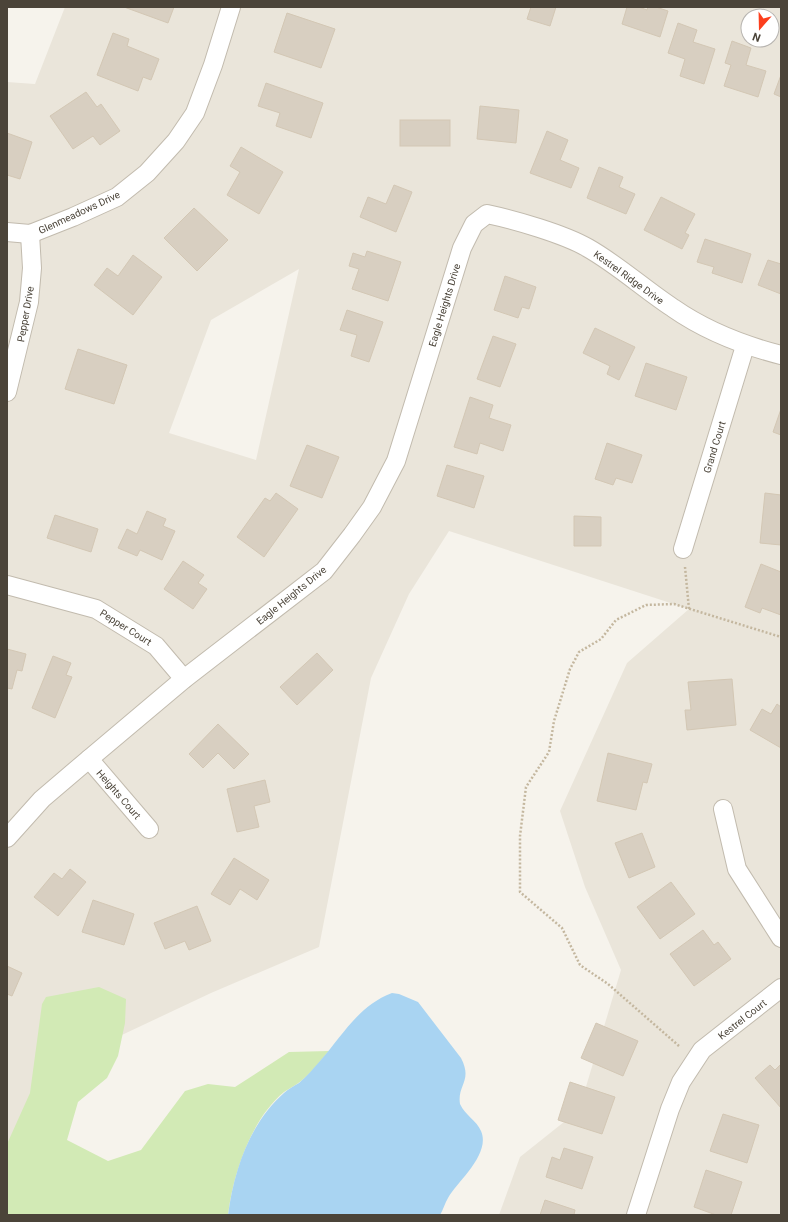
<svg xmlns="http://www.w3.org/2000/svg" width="788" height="1222" font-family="Roboto,sans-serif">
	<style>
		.residential { fill: #eae5da; fill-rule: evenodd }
		.green { fill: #d2eab5 }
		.water { fill: #a9d4f2 }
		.building { fill: #d8cfc1; stroke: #d3c7b4 }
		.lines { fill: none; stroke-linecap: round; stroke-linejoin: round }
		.minor-casing { stroke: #c2bbae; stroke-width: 20 }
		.path { stroke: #c4b79f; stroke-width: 2.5; stroke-dasharray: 2 2; stroke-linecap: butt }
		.minor { stroke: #fff; stroke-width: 18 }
		.labels { text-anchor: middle; stroke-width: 4; stroke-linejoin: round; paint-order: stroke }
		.street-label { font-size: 10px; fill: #4b4439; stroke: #fff }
	</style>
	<rect width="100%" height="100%" fill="#f6f3ec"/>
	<!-- residential -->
	<path class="residential" d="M 65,7 L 781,7 L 781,1215 L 499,1215 L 520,1157 L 579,1110 L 621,970 L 585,887 L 560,811 L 627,663 L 689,609 L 449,531 L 409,594 L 371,678 L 319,947 L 211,993 L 56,1066 L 7,1199 L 7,82 L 35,84 ZM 748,16 L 772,16 L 772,40 L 748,40 ZM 299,269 L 256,460 L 169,433 L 211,320 Z"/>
	<!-- green -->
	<path class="green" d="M 99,987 L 126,999 L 125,1023 L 118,1056 L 107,1078 L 78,1102 L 67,1140 L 108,1161 L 141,1150 L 185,1091 L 208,1084 L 235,1087 L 289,1052 L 329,1051 C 319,1062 310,1075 297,1084 C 293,1087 288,1089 284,1092 C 251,1119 233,1174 228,1215 L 7,1215 L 7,1144 L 30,1093 L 42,1004 L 46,997 Z"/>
	<!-- water -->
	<path class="water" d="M 392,993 L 399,994 L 418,1002 L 461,1058 C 473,1081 457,1085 460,1104 C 465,1115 477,1121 481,1131 C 491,1154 458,1181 448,1198 C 445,1203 443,1210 440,1215 L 228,1215 C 234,1171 249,1124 284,1093 C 288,1089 294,1086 299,1083 C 307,1076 313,1069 320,1061 C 343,1035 358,1006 392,993 Z"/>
	<!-- building -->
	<g class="building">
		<path d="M 124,7 L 174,7 L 168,23 Z"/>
		<path d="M 531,7 L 556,7 L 550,26 L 527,19 Z"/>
		<path d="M 627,7 L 639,7 L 647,10 L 648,7 L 656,7 L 668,11 L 660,37 L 622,24 Z"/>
		<path d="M 287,13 L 335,29 L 321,68 L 274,52 Z"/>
		<path d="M 678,23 L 697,30 L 693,42 L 715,49 L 704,84 L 680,76 L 685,59 L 668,53 Z"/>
		<path d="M 113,33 L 129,39 L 127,46 L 159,59 L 151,80 L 143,77 L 138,91 L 97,75 Z"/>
		<path d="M 732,41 L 751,48 L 746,65 L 766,71 L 758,97 L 724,86 L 731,65 L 725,63 Z"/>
		<path d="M 781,75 L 781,97 L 774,94 Z"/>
		<path d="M 266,83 L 323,103 L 311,138 L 276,126 L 280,113 L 258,106 Z"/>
		<path d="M 86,92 L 97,107 L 101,104 L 120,131 L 100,145 L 93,136 L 73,149 L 50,116 Z"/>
		<path d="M 480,106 L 519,110 L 516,143 L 477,139 Z"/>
		<rect x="400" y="120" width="50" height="26"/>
		<path d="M 547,131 L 568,140 L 560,160 L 579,168 L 571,188 L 530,173 Z"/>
		<path d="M 7,133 L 32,142 L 20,179 L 7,175 Z"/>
		<path d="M 241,147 L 283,172 L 259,214 L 227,195 L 240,172 L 230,166 Z"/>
		<path d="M 599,167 L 623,177 L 619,187 L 635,194 L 626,214 L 587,198 Z"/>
		<path d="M 394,185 L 412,192 L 396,232 L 360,217 L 368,197 L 386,204 Z"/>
		<path d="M 661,197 L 695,214 L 685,233 L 689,235 L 682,249 L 644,230 Z"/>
		<path d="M 194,208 L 228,240 L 197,271 L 164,238 Z"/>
		<path d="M 705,239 L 751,254 L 742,283 L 712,273 L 714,267 L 697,262 Z"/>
		<path d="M 367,251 L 401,262 L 388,301 L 352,289 L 359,269 L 349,266 L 353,253 L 365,257 Z"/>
		<path d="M 133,255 L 162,277 L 133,315 L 94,285 L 107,268 L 118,276 Z"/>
		<path d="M 768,260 L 781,264 L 781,294 L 758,285 Z"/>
		<path d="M 505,276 L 536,287 L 529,309 L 522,307 L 518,318 L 494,310 Z"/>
		<path d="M 347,310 L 383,322 L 369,362 L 351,356 L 357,335 L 340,330 Z"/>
		<path d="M 595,328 L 635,347 L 619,380 L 607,374 L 610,366 L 583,353 Z"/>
		<path d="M 493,336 L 516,344 L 500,387 L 477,379 Z"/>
		<path d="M 78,349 L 127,365 L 114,404 L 65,389 Z"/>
		<path d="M 646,363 L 687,377 L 676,410 L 635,396 Z"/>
		<path d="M 470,397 L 493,405 L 489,418 L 511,425 L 503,451 L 480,443 L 477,454 L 454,447 Z"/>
		<path d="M 781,409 L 781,435 L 773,432 Z"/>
		<path d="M 607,443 L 642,455 L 632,483 L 616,478 L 613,485 L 595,479 Z"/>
		<path d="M 307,445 L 339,457 L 322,498 L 290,486 Z"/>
		<path d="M 447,465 L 484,476 L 474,508 L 437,496 Z"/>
		<path d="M 276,493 L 298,509 L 264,557 L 237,537 L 265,498 L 270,501 Z"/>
		<path d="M 765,493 L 781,495 L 781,545 L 760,543 Z"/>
		<path d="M 147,511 L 166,519 L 163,526 L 175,531 L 162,560 L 140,550 L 137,556 L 118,548 L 127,529 L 137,534 Z"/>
		<path d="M 55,515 L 98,529 L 91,552 L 47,538 Z"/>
		<path d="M 574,516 L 601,517 L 601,546 L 574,546 Z"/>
		<path d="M 183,561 L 204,575 L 198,583 L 207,589 L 193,609 L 164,589 Z"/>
		<path d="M 761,564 L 781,572 L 781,615 L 762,608 L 760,613 L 745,607 Z"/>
		<path d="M 7,649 L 26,654 L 22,671 L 17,670 L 12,689 L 7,688 Z"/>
		<path d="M 317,653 L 333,670 L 297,705 L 280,687 Z"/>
		<path d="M 53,656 L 71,663 L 66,675 L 72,677 L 55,718 L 32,708 Z"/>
		<path d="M 732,679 L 736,725 L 687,730 L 685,710 L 691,710 L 688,682 Z"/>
		<path d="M 777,704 L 781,707 L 781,748 L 750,730 L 762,709 L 771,714 Z"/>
		<path d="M 218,724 L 249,754 L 234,769 L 218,753 L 203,768 L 189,754 Z"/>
		<path d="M 608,753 L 652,764 L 647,783 L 643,782 L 636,810 L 597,801 Z"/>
		<path d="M 265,780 L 270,802 L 254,806 L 259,827 L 237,832 L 227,789 Z"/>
		<path d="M 642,833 L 655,867 L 629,878 L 615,843 Z"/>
		<path d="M 234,858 L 269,880 L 257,900 L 240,889 L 230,905 L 211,894 Z"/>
		<path d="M 70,869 L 86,882 L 58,916 L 34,897 L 54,873 L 62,879 Z"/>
		<path d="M 671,882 L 695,914 L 660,939 L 637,907 Z"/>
		<path d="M 93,900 L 134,914 L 124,945 L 82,932 Z"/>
		<path d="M 197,906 L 211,941 L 189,950 L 185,941 L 165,949 L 154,923 Z"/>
		<path d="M 703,930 L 714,945 L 718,942 L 731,959 L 694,986 L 670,954 Z"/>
		<path d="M 7,966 L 22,973 L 12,996 L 7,994 Z"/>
		<path d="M 596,1023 L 638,1041 L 623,1076 L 581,1058 Z"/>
		<path d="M 781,1064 L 781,1108 L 755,1078 L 770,1065 L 775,1070 Z"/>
		<path d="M 570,1082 L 615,1097 L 602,1134 L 558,1120 Z"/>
		<path d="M 723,1114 L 759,1125 L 747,1163 L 710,1151 Z"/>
		<path d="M 564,1148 L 593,1157 L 582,1189 L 546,1177 L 552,1157 L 560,1160 Z"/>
		<path d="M 706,1170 L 742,1182 L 731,1215 L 716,1215 L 694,1207 Z"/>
		<path d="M 545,1200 L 575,1210 L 574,1215 L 540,1215 Z"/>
	</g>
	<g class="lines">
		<defs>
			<g id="minor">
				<path d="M 7,232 L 30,234 L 73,217 L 117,197 L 147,173 L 176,141 L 195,113 L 213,65 L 231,7"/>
				<path d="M 7,392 L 29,302 L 32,268 L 30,234"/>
				<path d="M 683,549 L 745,346"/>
				<path d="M 7,585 L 96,609 L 156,646 L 184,679"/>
				<path d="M 89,759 L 149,829"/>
				<path d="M 723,809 L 737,869 L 781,938"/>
				<path d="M 7,838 L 42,799 L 89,759 L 184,679 L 324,571 L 352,535 L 372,507 L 396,461 L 462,248 L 474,224 L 487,214 C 515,220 564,234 588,248 C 618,265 644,289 673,308 C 706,331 742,345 781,355"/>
				<path d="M 636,1215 L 670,1109 L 681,1082 L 702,1050 L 781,988"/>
			</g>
		</defs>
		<!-- minor casing -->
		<use href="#minor" class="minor-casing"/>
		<!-- path -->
		<g class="path">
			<path d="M 685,567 L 689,609"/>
			<path d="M 679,1046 L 608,984 L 580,965 L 562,928 L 520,892 L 520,836 L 526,787 L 549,752 L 554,721 L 570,669 L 579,652 L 601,639 L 616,620 L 646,605 L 674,604 L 781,637"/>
		</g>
		<!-- minor -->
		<use href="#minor" class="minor"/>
	</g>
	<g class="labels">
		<!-- street labels -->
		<g class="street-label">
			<text transform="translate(79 212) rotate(-25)" y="4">Glenmeadows Drive</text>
			<text transform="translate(629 277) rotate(36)" y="4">Kestrel Ridge Drive</text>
			<text transform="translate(444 305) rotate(-73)" y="4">Eagle Heights Drive</text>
			<text transform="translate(25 314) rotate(-80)" y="4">Pepper Drive</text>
			<text transform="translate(714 447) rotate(-73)" y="4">Grand Court</text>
			<text transform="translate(291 595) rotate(-39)" y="4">Eagle Heights Drive</text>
			<text transform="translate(126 627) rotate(32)" y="4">Pepper Court</text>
			<text transform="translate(119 794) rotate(49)" y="4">Heights Court</text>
			<text transform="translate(742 1019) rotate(-38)" y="4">Kestrel Court</text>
		</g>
	</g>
	<!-- border -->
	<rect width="788" height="1222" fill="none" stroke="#4b4439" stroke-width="16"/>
	<!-- north arrow -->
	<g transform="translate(760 28) rotate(200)"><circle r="19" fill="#ffffff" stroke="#b7b4b0"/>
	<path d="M0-3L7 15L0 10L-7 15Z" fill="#fc3f1d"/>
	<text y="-6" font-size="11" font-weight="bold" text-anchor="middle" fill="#4b4439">N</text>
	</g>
</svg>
